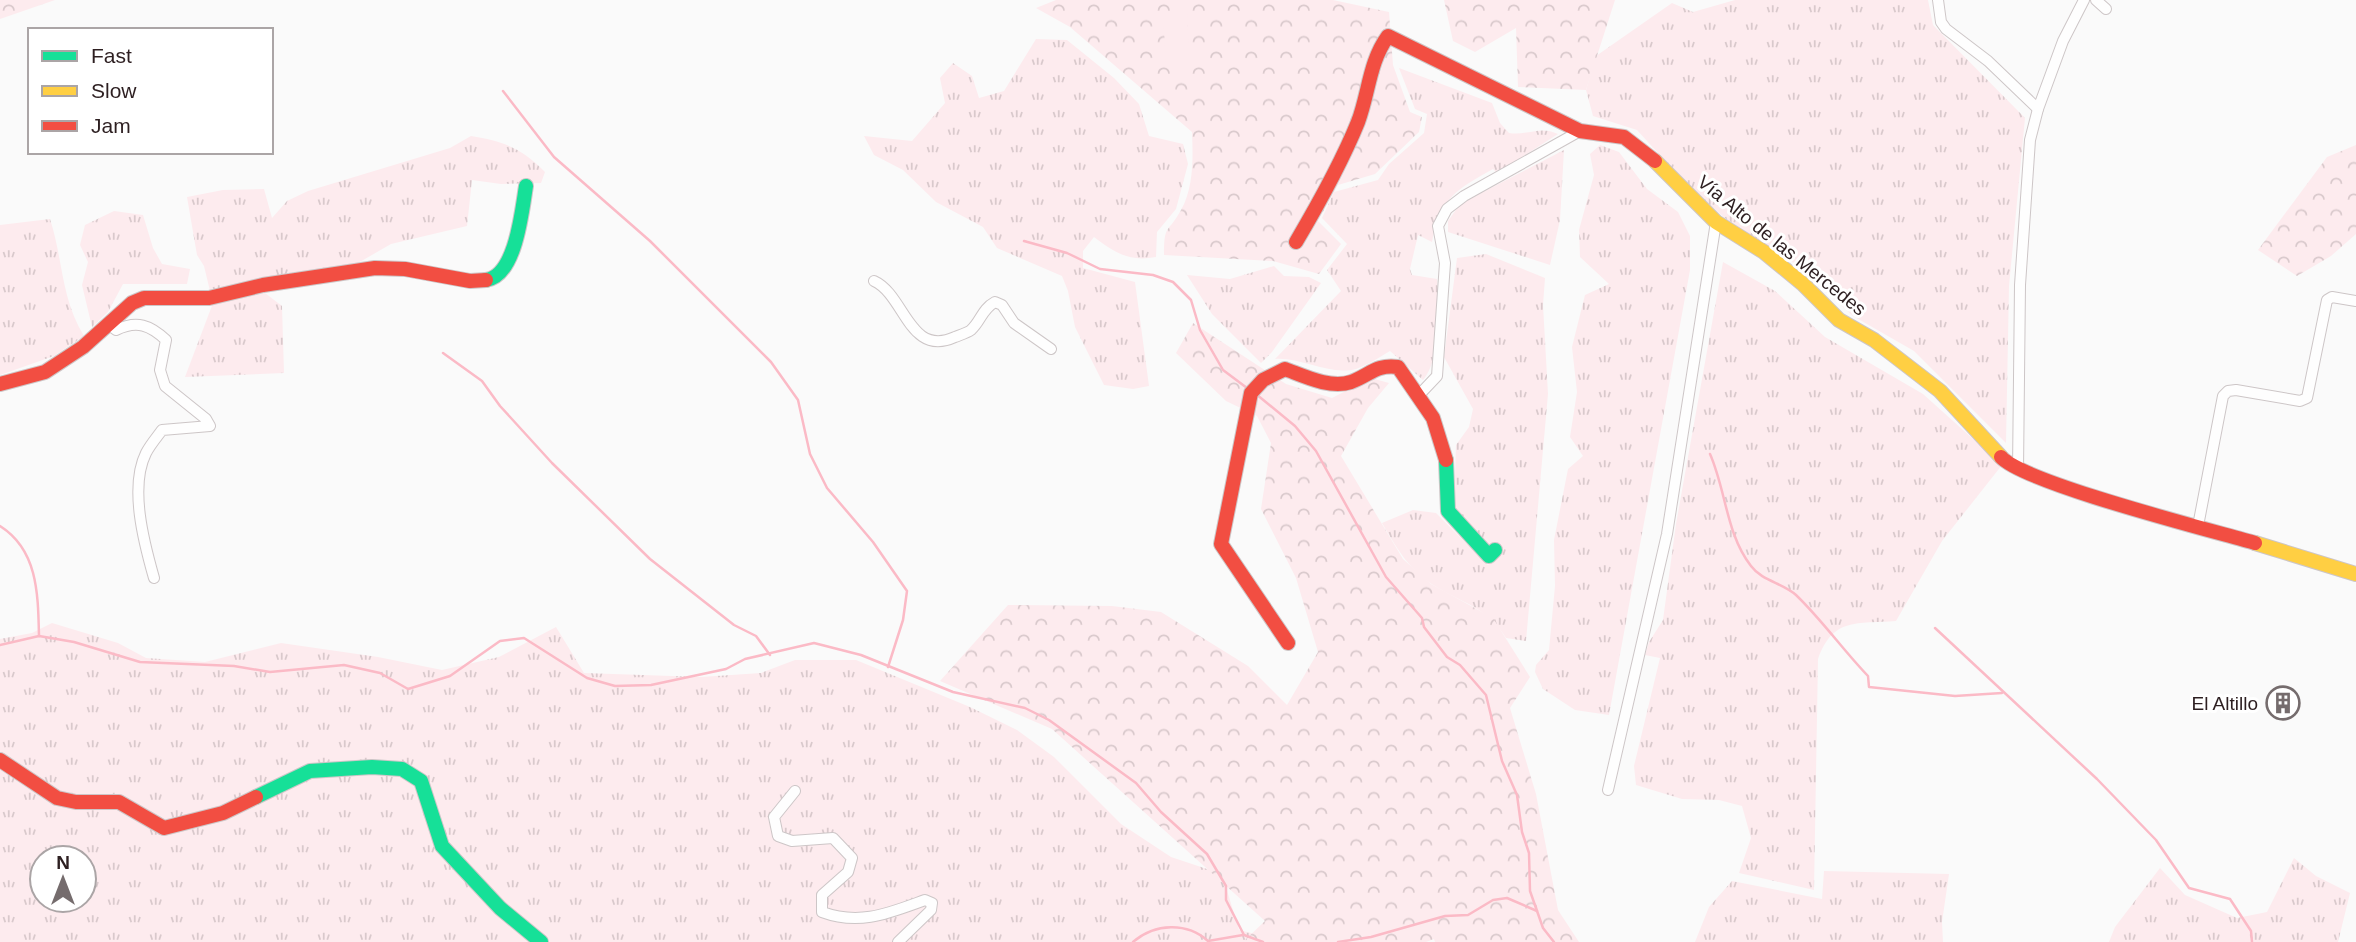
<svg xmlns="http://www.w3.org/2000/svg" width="2356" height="942" font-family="Helvetica,sans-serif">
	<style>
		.grass { fill: url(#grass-tufts); fill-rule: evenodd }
		.forest { fill: url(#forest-crowns) }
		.garden { fill: #fdebee }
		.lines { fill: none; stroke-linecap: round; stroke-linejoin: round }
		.stream { stroke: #fbbac6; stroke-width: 2.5 }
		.street-casing { stroke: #cdc6c7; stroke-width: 12 }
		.fast-casing { stroke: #cdc6c7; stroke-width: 16 }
		.slow-casing { stroke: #cdc6c7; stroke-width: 16 }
		.jam-casing { stroke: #cdc6c7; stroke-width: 16 }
		.street { stroke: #fefefe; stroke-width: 10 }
		.fast { stroke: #16e098; stroke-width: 14 }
		.slow { stroke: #ffcf43; stroke-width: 14 }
		.jam { stroke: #f24e42; stroke-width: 14 }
		.labels { text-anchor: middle; stroke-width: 6; stroke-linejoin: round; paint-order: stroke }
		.street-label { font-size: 19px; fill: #2d1f21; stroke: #fff }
		.poi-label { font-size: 19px; fill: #2d1f21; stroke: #fff; text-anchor: end }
	</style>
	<defs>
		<pattern id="grass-tufts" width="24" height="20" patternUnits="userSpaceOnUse" patternTransform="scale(1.75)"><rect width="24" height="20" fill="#fdebee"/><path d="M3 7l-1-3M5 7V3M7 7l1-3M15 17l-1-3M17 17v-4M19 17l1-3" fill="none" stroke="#d9c9cc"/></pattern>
		<pattern id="forest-crowns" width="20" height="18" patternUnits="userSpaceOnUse" patternTransform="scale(1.75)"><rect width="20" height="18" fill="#fdebee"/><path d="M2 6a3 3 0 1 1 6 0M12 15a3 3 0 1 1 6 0" fill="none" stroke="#d9c9cc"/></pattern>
	</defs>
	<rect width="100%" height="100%" fill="#fafafa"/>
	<!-- grass -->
	<g class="grass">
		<path d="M 1735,0 L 1928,0 L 1933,25 L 2025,118 L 2009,286 L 2006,443 L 1914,351 L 1853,316 L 1794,263 L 1725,218 L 1688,186 L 1637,130 L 1593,116 L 1586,90 L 1596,56 L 1672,3 L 1693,12 Z"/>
		<path d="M 1036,39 L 1067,40 L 1114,78 L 1139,104 L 1149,136 L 1183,144 L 1188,164 L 1176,209 L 1157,232 L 1156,257 C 1129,262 1115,253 1094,237 L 1083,251 L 1083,268 L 1135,282 L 1149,386 L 1133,389 L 1104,385 L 1075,327 L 1068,291 L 1062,276 L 997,248 L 983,227 L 936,202 L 903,170 L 874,155 L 864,136 L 912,141 L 945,103 L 940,78 L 953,63 L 972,76 L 979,98 L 1004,91 Z"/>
		<path d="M 1399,68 L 1492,103 L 1500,123 L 1509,133 C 1527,136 1540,125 1558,134 L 1497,173 L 1493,169 C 1456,190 1440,198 1432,242 L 1418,235 L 1410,269 L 1412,275 L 1437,279 C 1439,305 1441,360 1423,380 L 1390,351 C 1380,357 1368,365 1356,369 C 1329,376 1301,357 1275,359 L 1341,291 L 1327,270 L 1347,244 L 1322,218 L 1334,192 L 1378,180 L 1389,164 L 1424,133 L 1427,114 L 1415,109 Z"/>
		<path d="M 471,136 C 503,141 521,148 545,172 L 541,183 L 501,184 L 472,180 L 467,226 L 391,244 L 358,263 L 289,273 L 210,291 L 204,266 L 197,255 L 187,197 L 223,190 L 264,189 L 272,218 L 287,201 L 308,191 L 450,148 Z"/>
		<path d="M 1600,145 L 1619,152 L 1647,189 L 1678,212 L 1690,236 L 1690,270 L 1609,715 L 1575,710 L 1543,689 L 1535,672 L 1536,665 L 1549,650 L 1555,586 L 1554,540 L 1568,469 L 1583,456 L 1570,437 L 1577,392 L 1572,347 L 1585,295 L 1609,284 L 1580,257 L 1579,230 L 1594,175 L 1590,154 Z"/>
		<path d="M 1564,150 L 1560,220 L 1550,265 L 1448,232 L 1448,221 L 1460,204 Z"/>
		<path d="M 114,211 L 143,215 L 153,248 L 162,264 L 190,269 L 187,284 L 123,284 L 108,312 L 92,327 L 82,285 L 88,262 L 80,245 L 85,225 Z"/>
		<path d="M 50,219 C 63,259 61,299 84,336 L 54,356 L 0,375 L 0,225 Z"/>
		<path d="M 1486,254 L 1545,278 L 1543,305 L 1548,394 L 1526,641 L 1506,638 C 1486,606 1463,604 1433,585 C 1409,570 1396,547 1382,523 L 1413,510 L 1436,513 L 1488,565 L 1499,553 L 1481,539 L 1454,508 L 1456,445 L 1469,427 L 1473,409 L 1444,357 L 1457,258 Z"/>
		<path d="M 1723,262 L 1775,291 L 1825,337 L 1923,394 L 2002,465 L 1942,541 L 1896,621 C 1857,624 1833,617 1818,659 L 1814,890 L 1739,873 L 1751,838 L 1742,806 L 1719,800 L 1682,799 L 1636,785 L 1634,766 L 1660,658 L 1645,655 L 1649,642 L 1663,620 L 1676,524 Z"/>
		<path d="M 1274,266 L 1284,276 L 1309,277 L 1321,283 L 1272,352 L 1261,363 L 1212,314 L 1187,275 L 1230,279 Z"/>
		<path d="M 265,293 L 282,306 L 284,373 L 185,377 L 213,303 Z"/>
		<path d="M 52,623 L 118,643 L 146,658 L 205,662 L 281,643 L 378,657 L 442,670 L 499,657 L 556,627 L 584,673 L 701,677 L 761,673 L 795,660 L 856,660 L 970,707 L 1017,730 L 1054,757 L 1121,824 L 1171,857 L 1222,874 L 1239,930 L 1288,942 L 0,942 L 0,639 L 32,633 ZM 42,858 L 84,858 L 84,900 L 42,900 Z"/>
		<path d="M 2294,858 L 2316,876 L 2350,893 L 2338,942 L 2109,942 L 2115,927 L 2160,868 L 2185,895 L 2237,918 L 2267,912 Z"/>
		<path d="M 1824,871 L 1949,874 L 1942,922 L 1943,942 L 1695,942 L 1709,907 L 1732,881 L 1822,899 Z"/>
	</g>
	<!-- forest -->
	<g class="forest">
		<path d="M 0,0 L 55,0 L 0,19 Z"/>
		<path d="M 1056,0 L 1333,0 L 1389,12 L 1393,65 L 1410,112 L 1422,117 L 1419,132 L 1375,174 L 1338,185 L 1318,221 L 1341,244 L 1319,274 L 1273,261 L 1164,255 C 1164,223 1168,234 1181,210 C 1194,187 1193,157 1192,132 L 1070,27 L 1036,8 Z"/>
		<path d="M 1444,0 L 1615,0 L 1586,90 L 1518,87 L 1516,28 L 1475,52 L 1453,41 Z"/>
		<path d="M 2356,145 L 2356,234 L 2331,256 L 2297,276 L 2258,250 L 2327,157 Z"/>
		<path d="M 1193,323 L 1286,384 L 1332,398 L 1371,378 L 1389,383 L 1368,408 L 1341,456 L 1403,559 L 1431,584 L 1493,618 L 1530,677 L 1510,708 L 1536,794 L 1558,910 L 1579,942 L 1435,942 L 1434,939 L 1426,942 L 1243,942 L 1265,921 L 1052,729 L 940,681 L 1008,605 L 1112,606 L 1161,612 L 1248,666 L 1287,705 L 1318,652 L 1296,578 L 1261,509 L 1271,443 L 1257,416 L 1226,401 L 1176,353 Z"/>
	</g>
	<!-- garden -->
	<path class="garden" d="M 1187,12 L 1189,62 L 1166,63 L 1163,14 Z"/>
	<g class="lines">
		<!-- stream -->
		<g class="stream">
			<path d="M 503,91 L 554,157 L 650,241 L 771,362 L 798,400 L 810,454 L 827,488 L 873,542 L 907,591 L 903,620 L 888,667"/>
			<path d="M 1024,241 L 1067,253 L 1100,269 L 1153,275 L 1173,282 L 1191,300 L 1200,330 L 1223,370 L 1247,388"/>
			<path d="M 443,353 L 482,381 L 500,406 L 552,463 L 650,559 L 734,625 L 756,636 L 770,655"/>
			<path d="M 1256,394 L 1295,426 L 1316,451 L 1386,577 L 1422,618 L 1424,627 L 1447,657 L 1460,665 L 1486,695 L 1502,761 L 1517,795 L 1522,832 L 1529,853 L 1530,891 L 1543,928 L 1554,942"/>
			<path d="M 1710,454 C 1726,490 1726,534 1751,566 C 1762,581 1783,583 1796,595 C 1822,620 1843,650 1868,676 L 1869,687 L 1955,696 L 2002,693"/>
			<path d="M 0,526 C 38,550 38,594 39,636"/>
			<path d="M 1935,628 L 2097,779 L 2156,840 L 2189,888 L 2230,899 L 2251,931 L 2252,942"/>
			<path d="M 0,645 L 39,636 L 74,642 L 140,662 L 234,666 L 270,672 L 344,665 L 380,673 L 408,689 L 450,676 L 500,641 L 524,638 L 587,678 L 615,686 L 651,685 L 726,669 L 745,659 L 814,643 L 861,655 L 953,692 L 1025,708 L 1049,720 L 1136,783 L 1161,812 L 1207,854 L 1226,886 L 1226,900 L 1244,935 L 1263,942"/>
			<path d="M 1133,942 C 1155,923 1187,922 1208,941 L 1243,935"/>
			<path d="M 1338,942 L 1371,937 L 1445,916 L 1468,915 L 1493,900 L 1507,898 L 1537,911"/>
		</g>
		<defs>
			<g id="street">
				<path d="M 1938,0 L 1941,22 L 1946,29 L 1988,61 L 2038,109"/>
				<path d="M 2096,0 L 2106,9"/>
				<path d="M 874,281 C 905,295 909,358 955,337 C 960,335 967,333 971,330 C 981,321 982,309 995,302 L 1002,305 L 1014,323 L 1051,349"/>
				<path d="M 108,324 L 116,330 C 137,320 150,325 166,340 L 160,370 L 165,386 L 206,419 L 210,426 L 162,430 C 157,437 150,445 146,453 C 129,487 144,543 154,578"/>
				<path d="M 1419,395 L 1437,376 L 1445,263 L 1438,226 L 1447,209 L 1464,196 L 1580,131"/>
				<path d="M 2018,470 L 2020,285 L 2030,140 L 2038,109 L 2063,41 L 2084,0"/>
				<path d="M 2198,526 L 2223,396 L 2228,391 L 2236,390 L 2300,401 L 2307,398 L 2327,300 L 2332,297 L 2356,301"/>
				<path d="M 1608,790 L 1667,534 L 1716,222"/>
				<path d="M 795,791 L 774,817 L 778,836 L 792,841 L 833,838 L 852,858 L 848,872 L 822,895 L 822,912 C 860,926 889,913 925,900 L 932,903 L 931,910 L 898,942"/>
			</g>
			<g id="fast">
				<path d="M 486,280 C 516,276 522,210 526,186"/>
				<path d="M 1446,460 L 1448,511 L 1489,556 L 1495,550"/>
				<path d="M 256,797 L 310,771 L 372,767 L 402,769 L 421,781 L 442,846 L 500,908 L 541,942"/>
			</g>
			<g id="slow">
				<path d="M 1655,161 L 1716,222 L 1764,252 L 1803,284 L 1839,320 L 1874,340 L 1940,391 L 2001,457"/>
				<path d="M 2255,543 L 2356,574"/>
			</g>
			<g id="jam">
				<path d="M 1296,242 C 1319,203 1341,164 1358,122 C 1369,93 1369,62 1388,36 L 1580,131 L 1624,137 L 1655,161"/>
				<path d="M 0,384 L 45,372 L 83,347 L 132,303 L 144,298 L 209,298 L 263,285 L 375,268 L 405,269 L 470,281 L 486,280"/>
				<path d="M 2001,457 C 2024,483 2210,530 2255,543"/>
				<path d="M 1288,643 L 1221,544 L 1251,393 L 1263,380 L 1285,369 C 1304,376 1330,389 1351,382 C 1370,375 1376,364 1398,367 L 1433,418 L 1446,460"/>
				<path d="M 0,760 L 57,798 L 76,802 L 119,802 L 164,828 L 223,813 L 256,797"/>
			</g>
		</defs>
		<!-- street casing -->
		<use href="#street" class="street-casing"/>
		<!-- fast casing -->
		<use href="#fast" class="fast-casing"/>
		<!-- slow casing -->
		<use href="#slow" class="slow-casing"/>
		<!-- jam casing -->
		<use href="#jam" class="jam-casing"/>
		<!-- street -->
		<use href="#street" class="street"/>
		<!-- fast -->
		<use href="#fast" class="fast"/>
		<!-- slow -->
		<use href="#slow" class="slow"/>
		<!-- jam -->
		<use href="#jam" class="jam"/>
	</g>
	<!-- icons -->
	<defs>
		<symbol id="building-ring" viewBox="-11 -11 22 22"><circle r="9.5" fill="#fff" stroke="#756c6d" stroke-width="1.5"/><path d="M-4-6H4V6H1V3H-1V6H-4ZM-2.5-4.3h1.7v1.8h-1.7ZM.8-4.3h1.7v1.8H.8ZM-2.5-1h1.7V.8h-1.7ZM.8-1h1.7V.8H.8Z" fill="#756c6d"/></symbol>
	</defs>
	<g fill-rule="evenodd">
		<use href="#building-ring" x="2264" y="684" width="38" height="38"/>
	</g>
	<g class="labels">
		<!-- street labels -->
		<g class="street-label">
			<text transform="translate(1782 245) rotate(39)" y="7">Vía Alto de las Mercedes</text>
		</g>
		<!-- poi labels -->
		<g class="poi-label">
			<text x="2258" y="710">El Altillo</text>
		</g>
	</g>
	<!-- legend -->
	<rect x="28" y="28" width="245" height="126" fill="#ffffff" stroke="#aba5a6" stroke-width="2"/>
	<rect x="42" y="51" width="35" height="10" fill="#16e098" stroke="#aba5a6" stroke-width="2"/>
	<text x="91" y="63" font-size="21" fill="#2d1f21">Fast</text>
	<rect x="42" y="86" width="35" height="10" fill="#ffcf43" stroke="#aba5a6" stroke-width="2"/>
	<text x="91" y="98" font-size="21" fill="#2d1f21">Slow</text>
	<rect x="42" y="121" width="35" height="10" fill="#f24e42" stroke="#aba5a6" stroke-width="2"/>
	<text x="91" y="133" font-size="21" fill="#2d1f21">Jam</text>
	<!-- north arrow -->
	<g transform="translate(63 879)"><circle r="33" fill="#ffffff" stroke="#aba5a6" stroke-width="2"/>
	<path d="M0-5L12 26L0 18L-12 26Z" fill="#756c6d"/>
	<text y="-10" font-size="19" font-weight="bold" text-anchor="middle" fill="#2d1f21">N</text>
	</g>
</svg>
